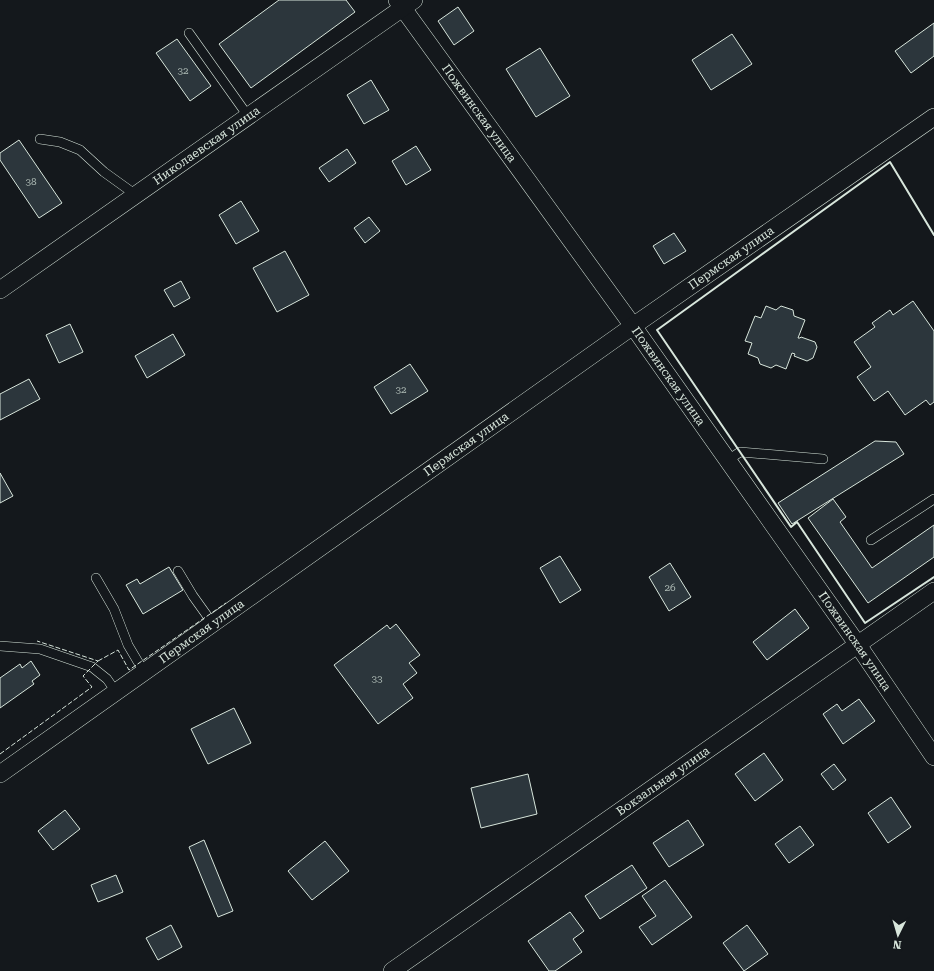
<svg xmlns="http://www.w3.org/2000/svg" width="934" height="971" font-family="'Roboto Serif',serif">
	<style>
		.building { fill: #2c363c; stroke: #d8e6dc }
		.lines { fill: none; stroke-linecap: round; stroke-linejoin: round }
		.service-casing { stroke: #d8e6dc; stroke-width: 10 }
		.minor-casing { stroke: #d8e6dc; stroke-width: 18 }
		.service { stroke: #14181c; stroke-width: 9 }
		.minor { stroke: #14181c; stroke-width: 17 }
		.fence { stroke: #d8e6dc; stroke-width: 1; stroke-dasharray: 5 2; stroke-linecap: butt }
		.wall { stroke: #d8e6dc; stroke-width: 2 }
		.labels { text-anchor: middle; stroke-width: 3; stroke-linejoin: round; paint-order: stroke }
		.number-label { font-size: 10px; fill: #adbab4 }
		.street-label { font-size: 12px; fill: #d8e6dc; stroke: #14181c }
	</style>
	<rect width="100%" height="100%" fill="#14181c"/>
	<!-- building -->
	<g class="building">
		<path d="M 279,0 L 346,0 L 355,12 L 251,88 L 219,44 Z"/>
		<path d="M 458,7 L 474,31 L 454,45 L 438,21 Z"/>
		<path d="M 934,23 L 934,56 L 911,73 L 895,51 Z"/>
		<path d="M 732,34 L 752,64 L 711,90 L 692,60 Z"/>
		<path d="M 177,39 L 211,86 L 190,101 L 156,53 Z"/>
		<path d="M 540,48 L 570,96 L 536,117 L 506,69 Z"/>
		<path d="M 371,80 L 389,110 L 364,124 L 347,95 Z"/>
		<path d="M 19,140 L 62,203 L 39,218 L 0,160 L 0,153 Z"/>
		<path d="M 416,146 L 431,170 L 406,185 L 392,161 Z"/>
		<path d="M 347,149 L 356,163 L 329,182 L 319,168 Z"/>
		<path d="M 241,201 L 259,231 L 236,244 L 219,215 Z"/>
		<path d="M 369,217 L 380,231 L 365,243 L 354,228 Z"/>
		<path d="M 674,233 L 686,251 L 664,264 L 653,246 Z"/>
		<path d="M 285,251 L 309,295 L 277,312 L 253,268 Z"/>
		<path d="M 181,281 L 190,298 L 174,307 L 164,290 Z"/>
		<path d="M 913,301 L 934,331 L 934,402 L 930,405 L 926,400 L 905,415 L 888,391 L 874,401 L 857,377 L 871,367 L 854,342 L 875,327 L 872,323 L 890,310 L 893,315 Z"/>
		<path d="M 766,306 L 776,310 L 781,306 L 793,310 L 794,316 L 805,320 L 798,338 L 800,338 L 801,337 L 815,342 L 817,347 L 813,358 L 807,361 L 794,356 L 795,354 L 792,353 L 786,369 L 776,365 L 771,368 L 760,364 L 758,358 L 748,354 L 752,343 L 745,341 L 755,316 L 761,318 Z"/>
		<path d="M 70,324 L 83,352 L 59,363 L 46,335 Z"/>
		<path d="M 173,334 L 185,355 L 147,378 L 135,356 Z"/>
		<path d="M 410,364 L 428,391 L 391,414 L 374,387 Z"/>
		<path d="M 29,379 L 40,399 L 0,420 L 0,394 Z"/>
		<path d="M 875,441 L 896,442 L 904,454 L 792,524 L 778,503 Z"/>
		<path d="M 0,473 L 13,496 L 0,503 Z"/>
		<path d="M 833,499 L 846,517 L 840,522 L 872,568 L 934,525 L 934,557 L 868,603 L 808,518 Z"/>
		<path d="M 560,556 L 581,590 L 560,603 L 540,568 Z"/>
		<path d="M 670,563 L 691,597 L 669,611 L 649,577 Z"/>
		<path d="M 169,567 L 183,590 L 143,614 L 126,585 L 137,579 L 140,584 Z"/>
		<path d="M 795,609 L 809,628 L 767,660 L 753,642 Z"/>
		<path d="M 396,624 L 420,655 L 409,663 L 417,673 L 403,684 L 413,698 L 378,724 L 334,665 L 387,625 L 390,629 Z"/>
		<path d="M 31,661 L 40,675 L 32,681 L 34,684 L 0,708 L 0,678 L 20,664 L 22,668 Z"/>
		<path d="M 859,699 L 875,721 L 843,744 L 823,714 L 837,704 L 842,711 Z"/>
		<path d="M 234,708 L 251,743 L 208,764 L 191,729 Z"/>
		<path d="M 764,753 L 783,780 L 755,801 L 735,774 Z"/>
		<path d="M 834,764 L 846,780 L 833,790 L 821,774 Z"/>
		<path d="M 528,774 L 537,814 L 481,828 L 471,788 Z"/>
		<path d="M 891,797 L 911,827 L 888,843 L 868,813 Z"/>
		<path d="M 65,810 L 80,829 L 53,850 L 38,831 Z"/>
		<path d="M 688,820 L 704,845 L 669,867 L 653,843 Z"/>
		<path d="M 800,826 L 814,845 L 789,863 L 775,844 Z"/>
		<path d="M 204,840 L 233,911 L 218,917 L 189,847 Z"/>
		<path d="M 325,841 L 349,871 L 312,900 L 288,871 Z"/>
		<path d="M 632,865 L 647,888 L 600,919 L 585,896 Z"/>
		<path d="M 116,875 L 123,892 L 98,902 L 91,885 Z"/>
		<path d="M 665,880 L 692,917 L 652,945 L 639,927 L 656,916 L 642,896 Z"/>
		<path d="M 570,912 L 584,931 L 573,939 L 582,952 L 555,971 L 549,971 L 528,941 Z"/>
		<path d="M 171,925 L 182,947 L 158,960 L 146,938 Z"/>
		<path d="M 747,925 L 768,954 L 744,971 L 723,943 Z"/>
	</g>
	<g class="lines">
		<defs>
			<g id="service">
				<path d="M 189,33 L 248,116"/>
				<path d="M 40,139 L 60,142 L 80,150 L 104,172 L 136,195"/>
				<path d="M 728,460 L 740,452 L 823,459"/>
				<path d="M 871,540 L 934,499"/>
				<path d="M 178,571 L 193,596 L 213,624"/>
				<path d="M 96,578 L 114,609 L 128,645 L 144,672"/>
				<path d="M 0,646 L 40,649 L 92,667 L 107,679 L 116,692"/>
			</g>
			<g id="minor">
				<path id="s1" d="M 397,0 L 633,326 L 858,645 L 934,757"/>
				<path id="s2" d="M 0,290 L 414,0"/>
				<path id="s3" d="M 0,774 L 633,326 L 934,117"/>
				<path id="s4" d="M 392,971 L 934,591"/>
			</g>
		</defs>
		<!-- service casing -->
		<use href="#service" class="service-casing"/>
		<!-- minor casing -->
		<use href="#minor" class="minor-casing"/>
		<!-- service -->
		<use href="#service" class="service"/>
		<!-- minor -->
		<use href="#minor" class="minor"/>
		<!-- fence -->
		<g class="fence">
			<path d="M 98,661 L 118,650 L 129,670 L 226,603"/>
			<path d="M 0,754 L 92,687 L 83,676 L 98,661 L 37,641"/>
		</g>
		<!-- wall -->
		<path class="wall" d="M 934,235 L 890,162 L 657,330 L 791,527 L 797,522 L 865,623 L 934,577"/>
	</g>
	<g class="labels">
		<!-- number labels -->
		<g class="number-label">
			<text x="183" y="74">32</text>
			<text x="31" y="185">38</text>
			<text x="401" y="393">32</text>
			<text x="670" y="591">26</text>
			<text x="377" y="682">33</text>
		</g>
		<!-- street labels -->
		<g class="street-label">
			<text dy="4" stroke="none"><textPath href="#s1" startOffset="140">Пожвинская улица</textPath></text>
			<text dy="4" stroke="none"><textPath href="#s2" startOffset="252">Николаевская улица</textPath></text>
			<text dy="4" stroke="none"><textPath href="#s3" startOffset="895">Пермская улица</textPath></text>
			<text dy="4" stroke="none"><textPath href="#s1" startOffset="464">Пожвинская улица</textPath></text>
			<text dy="4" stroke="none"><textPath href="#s3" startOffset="571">Пермская улица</textPath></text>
			<text dy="4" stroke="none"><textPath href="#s3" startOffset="247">Пермская улица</textPath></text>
			<text dy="4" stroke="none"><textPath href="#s1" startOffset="788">Пожвинская улица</textPath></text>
			<text dy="4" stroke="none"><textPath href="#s4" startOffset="331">Вокзальная улица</textPath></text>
		</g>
	</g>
	<!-- north arrow -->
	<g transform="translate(898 935) rotate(185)" stroke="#14181c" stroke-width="3" paint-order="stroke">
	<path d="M0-3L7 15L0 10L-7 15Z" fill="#d8e6dc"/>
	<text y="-6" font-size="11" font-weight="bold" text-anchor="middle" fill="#d8e6dc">N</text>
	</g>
</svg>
